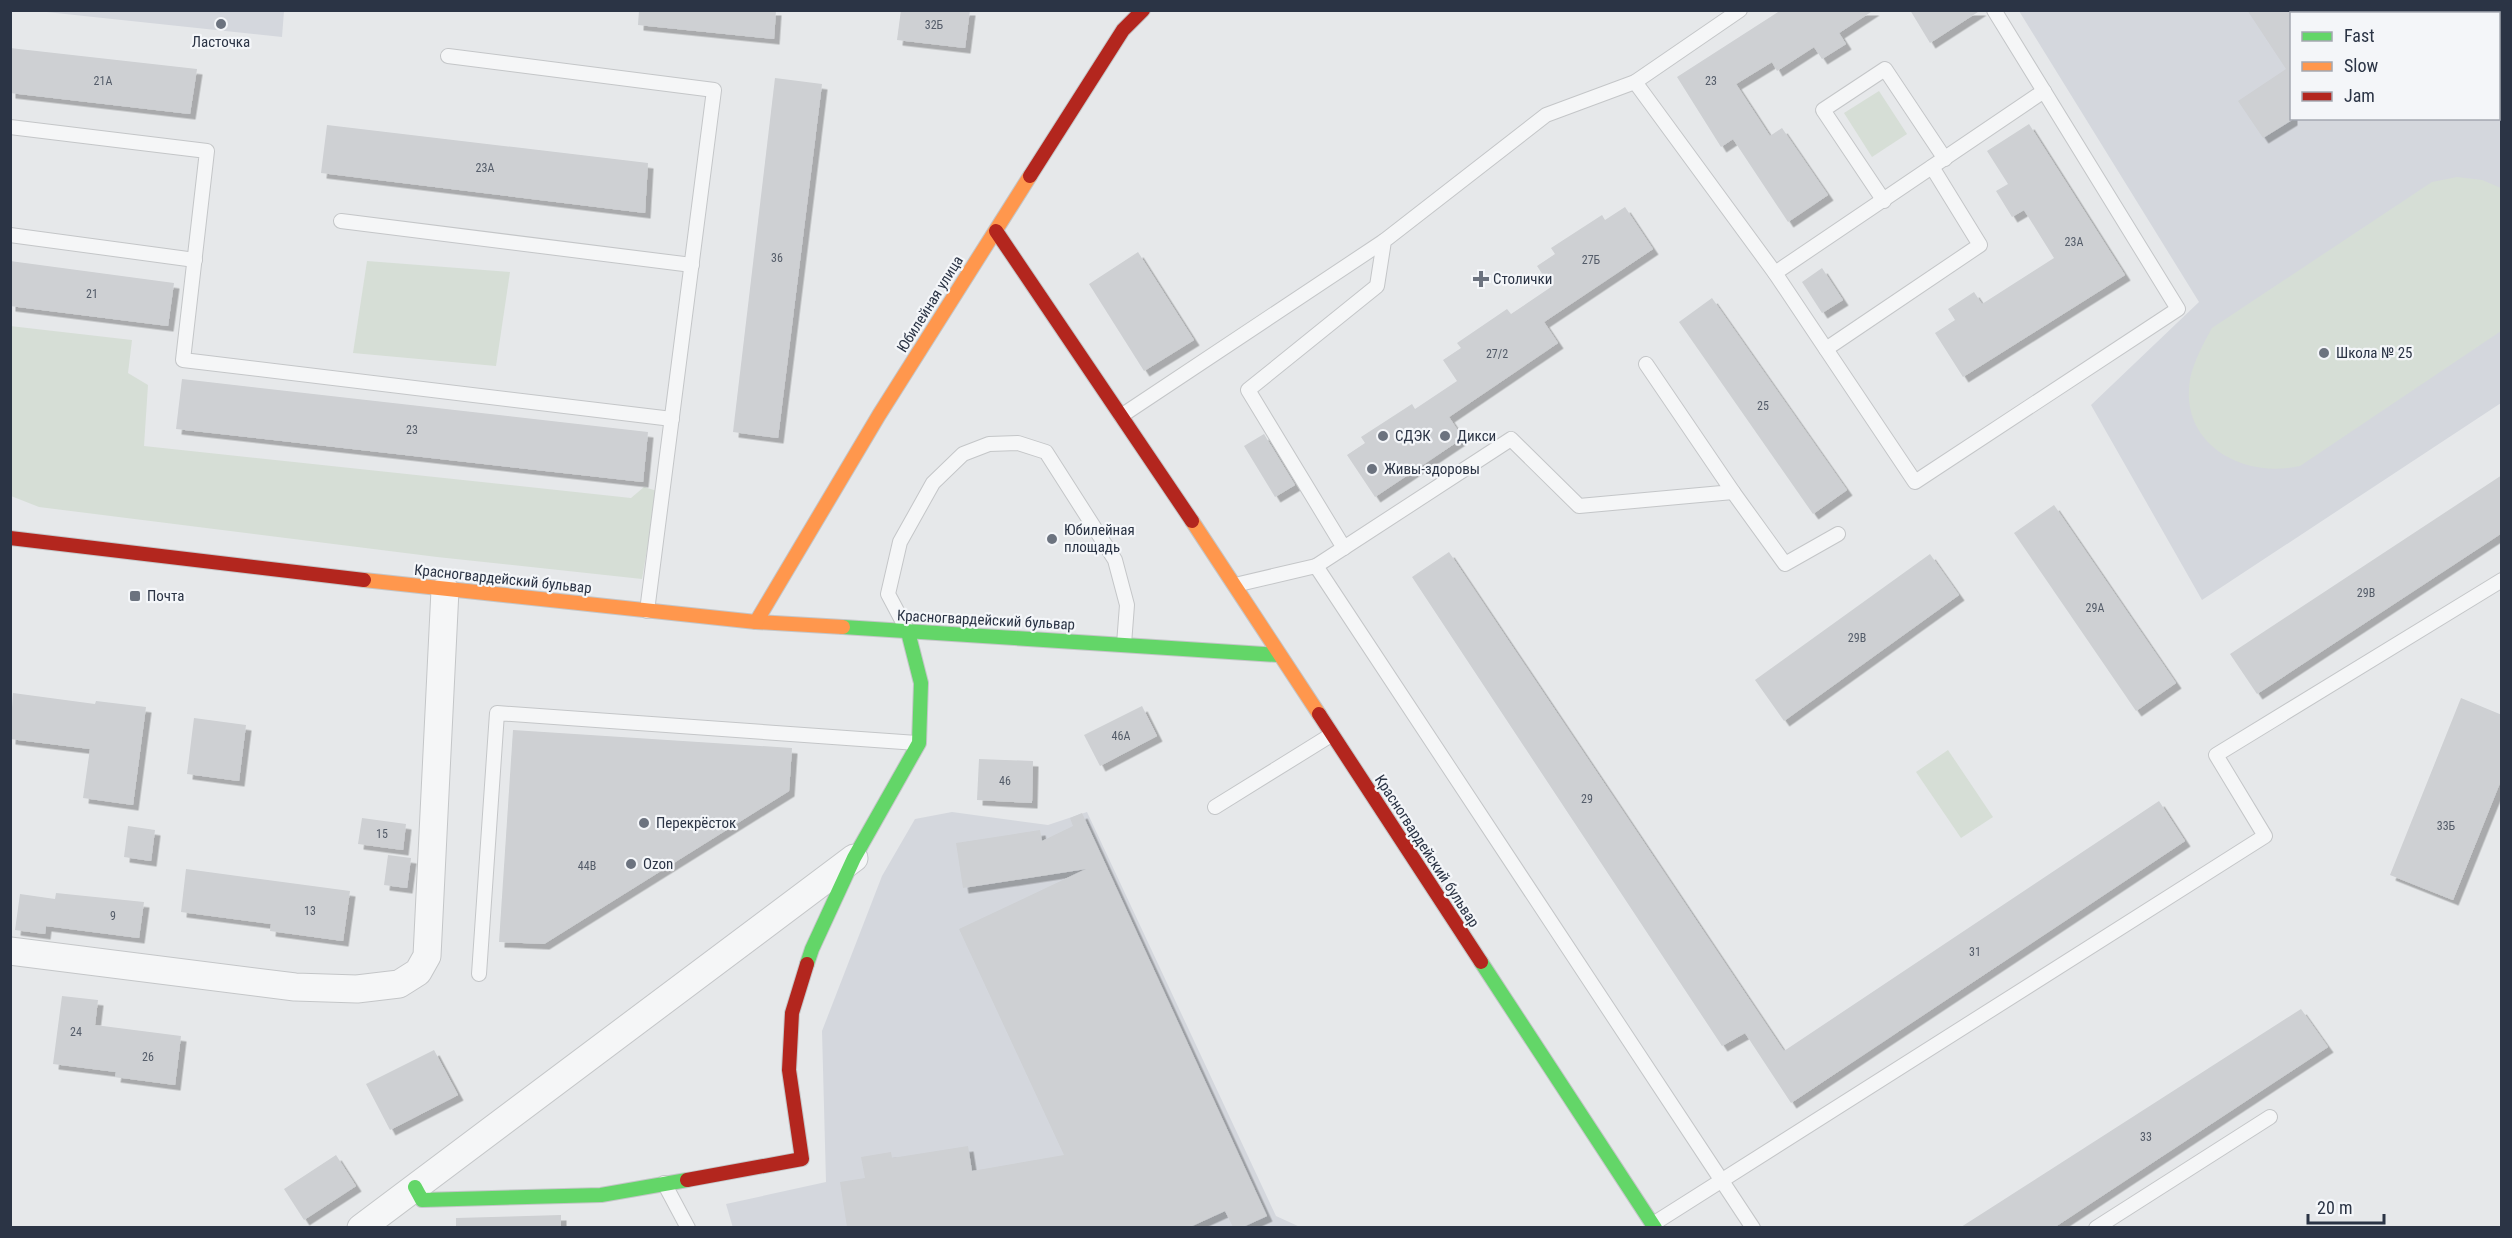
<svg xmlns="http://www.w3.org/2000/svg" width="2512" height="1238" font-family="'Roboto Condensed',sans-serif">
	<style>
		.built { fill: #d4d7dd; fill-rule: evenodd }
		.green { fill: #d6ded6 }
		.building { fill: #ced0d3; filter: url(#shadow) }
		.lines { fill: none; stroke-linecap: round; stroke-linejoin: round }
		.lane-casing { stroke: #c4c6c8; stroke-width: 16 }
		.street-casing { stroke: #c4c6c8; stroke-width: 29 }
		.fast-casing { stroke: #c4c6c8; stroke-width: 16 }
		.slow-casing { stroke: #c4c6c8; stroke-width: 16 }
		.jam-casing { stroke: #c4c6c8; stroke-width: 16 }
		.lane { stroke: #f5f6f7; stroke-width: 14 }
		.street { stroke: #f5f6f7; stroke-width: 27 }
		.fast { stroke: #63d668; stroke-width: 14 }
		.slow { stroke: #ff974d; stroke-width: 14 }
		.jam { stroke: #b3261e; stroke-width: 14 }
		.poi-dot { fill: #6c737f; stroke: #f4f6f9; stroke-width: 2 }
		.labels { text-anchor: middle; stroke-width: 4.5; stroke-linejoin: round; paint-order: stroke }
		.number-label { font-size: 12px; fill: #545c69 }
		.poi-label { font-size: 15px; fill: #2b3445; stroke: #f4f6f9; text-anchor: start }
		.street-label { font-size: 15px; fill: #2b3445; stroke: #f4f6f9 }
	</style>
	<defs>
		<filter id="shadow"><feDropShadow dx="5.5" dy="5.5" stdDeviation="0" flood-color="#0004"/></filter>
	</defs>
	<rect width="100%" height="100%" fill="#e6e8ea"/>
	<!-- built -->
	<g class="built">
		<path d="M 37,11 L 284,11 L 282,37 Z"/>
		<path d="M 2019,11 L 2501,11 L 2501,403 L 2202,600 L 2091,405 L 2199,302 ZM 2292,14 L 2498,14 L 2498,118 L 2292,118 Z"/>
		<path d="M 952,812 L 1048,825 L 1087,812 L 1276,1216 L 1300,1227 L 733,1228 L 726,1204 L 826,1182 L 822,1031 L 882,876 L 915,819 Z"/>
	</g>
	<!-- green -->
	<g class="green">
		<path d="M 1879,91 L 1907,134 L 1872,157 L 1844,113 Z"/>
		<path d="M 2457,177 L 2482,180 L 2501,188 L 2501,331 L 2300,466 C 2244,479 2179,445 2190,379 C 2194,361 2203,344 2212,328 L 2432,182 Z"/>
		<path d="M 367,261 L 510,272 L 496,366 L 353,353 Z"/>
		<path d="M 10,326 L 132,340 L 128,373 L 148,385 L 144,446 L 631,498 L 644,487 L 657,491 L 642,579 L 437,557 L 39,507 L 11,496 Z"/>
		<path d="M 1948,750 L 1993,817 L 1961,838 L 1916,772 Z"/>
	</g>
	<!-- building -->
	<g class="building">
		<path d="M 639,10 L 776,10 L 774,39 L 638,25 Z"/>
		<path d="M 901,10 L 970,10 L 965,48 L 897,40 Z"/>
		<path d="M 1781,10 L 1874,10 L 1839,33 L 1846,44 L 1822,59 L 1814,47 L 1777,71 L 1772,62 L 1736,84 L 1770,136 L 1782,128 L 1828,195 L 1788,222 L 1733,139 L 1721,147 L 1677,77 Z"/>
		<path d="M 1910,10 L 1981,10 L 1930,43 Z"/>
		<path d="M 2247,10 L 2292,10 L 2292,120 L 2263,138 L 2238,101 L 2286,69 Z"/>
		<path d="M 10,48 L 197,69 L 190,114 L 10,93 Z"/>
		<path d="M 775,78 L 822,84 L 778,438 L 733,432 Z"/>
		<path d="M 2029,124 L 2125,275 L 1963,377 L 1935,333 L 1955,320 L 1948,309 L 1974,292 L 1982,304 L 2054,258 L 2024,210 L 2012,217 L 1996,191 L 2008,184 L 1987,151 Z"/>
		<path d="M 327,125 L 648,163 L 645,213 L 321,173 Z"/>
		<path d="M 1625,207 L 1653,249 L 1544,322 L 1558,343 L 1449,417 L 1463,438 L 1375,497 L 1347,455 L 1365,443 L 1361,437 L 1412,404 L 1415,409 L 1457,381 L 1443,360 L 1461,348 L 1457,343 L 1507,309 L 1511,314 L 1551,287 L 1537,266 L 1555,254 L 1551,248 L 1602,215 L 1605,220 Z"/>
		<path d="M 1138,252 L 1194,340 L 1144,371 L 1089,284 Z"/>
		<path d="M 10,261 L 174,283 L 168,326 L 10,306 Z"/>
		<path d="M 1822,268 L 1843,300 L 1822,313 L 1802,282 Z"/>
		<path d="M 1712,298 L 1847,490 L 1813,514 L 1679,322 Z"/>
		<path d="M 182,379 L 648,432 L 643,482 L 176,429 Z"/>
		<path d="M 1264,434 L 1295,485 L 1275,497 L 1244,446 Z"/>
		<path d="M 2502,475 L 2502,533 L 2257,694 L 2230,654 Z"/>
		<path d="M 2054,505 L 2176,683 L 2136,711 L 2014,533 Z"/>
		<path d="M 1449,552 L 1784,1051 L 2159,801 L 2185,841 L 1791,1103 L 1745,1033 L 1722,1046 L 1412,577 Z"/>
		<path d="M 1930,554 L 1959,595 L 1784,721 L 1755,680 Z"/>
		<path d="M 13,693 L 95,704 L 96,701 L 146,707 L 133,805 L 83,798 L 90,749 L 10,739 Z"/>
		<path d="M 2461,698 L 2502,715 L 2502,778 L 2453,900 L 2390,875 Z"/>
		<path d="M 1142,706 L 1157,736 L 1100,766 L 1084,735 Z"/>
		<path d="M 194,718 L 246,725 L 239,781 L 187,774 Z"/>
		<path d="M 513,730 L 792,748 L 789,791 L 544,944 L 499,942 Z"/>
		<path d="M 979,759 L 1033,761 L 1032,803 L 977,800 Z"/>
		<path d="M 1082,813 L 1267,1216 L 1243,1227 L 1233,1227 L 1225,1211 L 1190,1227 L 847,1227 L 840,1182 L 865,1178 L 861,1157 L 891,1152 L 892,1158 L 968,1146 L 972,1171 L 1064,1155 L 959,929 L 1086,869 L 963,888 L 956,843 L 1040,830 L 1042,841 L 1073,826 L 1070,818 Z"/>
		<path d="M 362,818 L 406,824 L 403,850 L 358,844 Z"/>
		<path d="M 128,826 L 155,830 L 151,861 L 124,857 Z"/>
		<path d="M 388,855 L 411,858 L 407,888 L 384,885 Z"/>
		<path d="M 186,869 L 350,891 L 343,941 L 270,931 L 271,924 L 181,912 Z"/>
		<path d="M 56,893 L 144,902 L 139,938 L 46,926 L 45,934 L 15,930 L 20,894 L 55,899 Z"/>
		<path d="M 62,996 L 98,1000 L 95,1025 L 181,1036 L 175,1085 L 115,1077 L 116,1072 L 53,1064 Z"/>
		<path d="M 2301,1009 L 2328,1047 L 2055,1227 L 1961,1227 Z"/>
		<path d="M 434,1050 L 458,1095 L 390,1130 L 366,1084 Z"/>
		<path d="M 336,1155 L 356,1186 L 304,1220 L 284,1189 Z"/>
		<path d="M 561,1215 L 561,1227 L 456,1227 L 456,1218 Z"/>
	</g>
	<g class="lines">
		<defs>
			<g id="lane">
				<path d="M 1740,10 L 1635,82 L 1775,273 L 1915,482 L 2178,309 L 1994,10"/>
				<path d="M 448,56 L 714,90 L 647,611"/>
				<path d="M 10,127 L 207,151 L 183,360 L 672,419"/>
				<path d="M 1884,201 L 1823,110 L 1885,69 L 1945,159"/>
				<path d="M 341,221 L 692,265"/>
				<path d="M 10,235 L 195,260"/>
				<path d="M 1775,273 L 2044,91"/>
				<path d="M 1826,349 L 1980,245 L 1932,167"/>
				<path d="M 1121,416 L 1384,241"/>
				<path d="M 1733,492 L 1785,564 L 1838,534"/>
				<path d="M 1344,548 L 1248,390 L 1377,286 L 1384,241 L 1546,115 L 1635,82"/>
				<path d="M 1316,566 L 1511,439 L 1579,506 L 1733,492 L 1646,364"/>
				<path d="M 1235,585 L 1316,566 L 1753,1228"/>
				<path d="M 906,628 L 888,594 L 900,542 L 933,483 L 963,454 L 989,444 L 1018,443 L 1046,452 L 1115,560 L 1127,605 L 1124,644"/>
				<path d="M 1215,807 L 1331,735"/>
				<path d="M 479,974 L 497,713 L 917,743"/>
				<path d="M 664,1183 L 688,1228"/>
				<path d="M 1653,1224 L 2265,836 L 2216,755 L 2502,580"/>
				<path d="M 2096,1228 L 2270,1117"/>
			</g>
			<g id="street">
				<path d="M 10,951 L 295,987 L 357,989 L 399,984 L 418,972 L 427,956 L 445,590"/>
				<path d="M 361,1228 L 854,858"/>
			</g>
			<g id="fast">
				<path d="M 843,627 L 1278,655"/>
				<path d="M 1481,962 L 1655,1228"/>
				<path d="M 807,964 L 812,949 L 854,858 L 919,743 L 921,683 L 908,632"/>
				<path d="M 415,1187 L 422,1200 L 601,1195 L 687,1180"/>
			</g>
			<g id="slow">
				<path d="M 1192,521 L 1319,714"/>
				<path d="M 364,580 L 756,622 L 843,627"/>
				<path d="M 756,622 L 879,415 L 1030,176"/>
			</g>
			<g id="jam">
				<path d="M 1030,176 L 1123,30 L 1143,10"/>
				<path d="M 996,231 L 1192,521"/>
				<path d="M 10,538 L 364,580"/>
				<path d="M 1319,714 L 1481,962"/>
				<path d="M 687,1180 L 802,1159 L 789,1070 L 792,1013 L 807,964"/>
			</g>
		</defs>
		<!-- lane casing -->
		<use href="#lane" class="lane-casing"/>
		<!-- street casing -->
		<use href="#street" class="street-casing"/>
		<!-- fast casing -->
		<use href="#fast" class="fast-casing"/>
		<!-- slow casing -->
		<use href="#slow" class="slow-casing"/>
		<!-- jam casing -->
		<use href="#jam" class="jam-casing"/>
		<!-- lane -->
		<use href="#lane" class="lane"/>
		<!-- street -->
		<use href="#street" class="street"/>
		<!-- fast -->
		<use href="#fast" class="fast"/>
		<!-- slow -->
		<use href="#slow" class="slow"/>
		<!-- jam -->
		<use href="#jam" class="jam"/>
	</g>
	<!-- markers -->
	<g class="poi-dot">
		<circle cx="221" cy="24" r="6"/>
		<path d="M1478 270h6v6h6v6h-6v6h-6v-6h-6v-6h6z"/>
		<circle cx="2324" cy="353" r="6"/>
		<circle cx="1383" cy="436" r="6"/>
		<circle cx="1445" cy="436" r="6"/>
		<circle cx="1372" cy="469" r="6"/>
		<circle cx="1052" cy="539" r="6"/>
		<rect x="129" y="590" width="12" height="12" rx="3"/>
		<circle cx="644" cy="823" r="6"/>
		<circle cx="631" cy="864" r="6"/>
	</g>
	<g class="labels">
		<!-- number labels -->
		<g class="number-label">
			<text x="934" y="29">32Б</text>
			<text x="103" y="85">21А</text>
			<text x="1711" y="85">23</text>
			<text x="485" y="172">23А</text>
			<text x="2074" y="246">23А</text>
			<text x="777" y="262">36</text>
			<text x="1591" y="264">27Б</text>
			<text x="92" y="298">21</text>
			<text x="1497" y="358">27/2</text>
			<text x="1763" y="410">25</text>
			<text x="412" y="434">23</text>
			<text x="2366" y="597">29В</text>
			<text x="2095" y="612">29А</text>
			<text x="1857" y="642">29В</text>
			<text x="1121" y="740">46А</text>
			<text x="1005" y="785">46</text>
			<text x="1587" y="803">29</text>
			<text x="2446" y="830">33Б</text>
			<text x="382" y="838">15</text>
			<text x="587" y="870">44В</text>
			<text x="310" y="915">13</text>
			<text x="113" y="920">9</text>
			<text x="1975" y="956">31</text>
			<text x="76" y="1036">24</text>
			<text x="148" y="1061">26</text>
			<text x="2146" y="1141">33</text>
		</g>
		<!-- poi labels -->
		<g class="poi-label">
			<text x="221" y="47" text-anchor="middle">Ласточка</text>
			<text x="1493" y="284">Столички</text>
			<text x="2336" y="358">Школа № 25</text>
			<text x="1395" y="441">СДЭК</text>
			<text x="1457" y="441">Дикси</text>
			<text x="1384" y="474">Живы-здоровы</text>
			<text x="1064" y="535">Юбилейная<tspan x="1064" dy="17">площадь</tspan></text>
			<text x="147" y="601">Почта</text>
			<text x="656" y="828">Перекрёсток</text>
			<text x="643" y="869">Ozon</text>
		</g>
		<!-- street labels -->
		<g class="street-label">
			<text transform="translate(930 304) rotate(-58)" y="5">Юбилейная улица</text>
			<text transform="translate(503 579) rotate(6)" y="5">Красногвардейский бульвар</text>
			<text transform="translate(986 620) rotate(3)" y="5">Красногвардейский бульвар</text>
			<text transform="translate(1427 851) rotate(57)" y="5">Красногвардейский бульвар</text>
		</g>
	</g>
	<!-- border -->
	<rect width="2512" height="1238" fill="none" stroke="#2b3445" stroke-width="24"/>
	<!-- legend -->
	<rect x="2290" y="12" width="210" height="108" fill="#f4f6f9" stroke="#a4a8b1" stroke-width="1.5"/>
	<rect x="2302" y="32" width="30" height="9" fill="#63d668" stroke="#a4a8b1" stroke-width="1.5"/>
	<text x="2344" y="42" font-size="18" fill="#2b3445">Fast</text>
	<rect x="2302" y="62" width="30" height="9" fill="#ff974d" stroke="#a4a8b1" stroke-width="1.5"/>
	<text x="2344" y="72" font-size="18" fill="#2b3445">Slow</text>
	<rect x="2302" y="92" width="30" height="9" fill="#b3261e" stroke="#a4a8b1" stroke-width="1.5"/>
	<text x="2344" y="102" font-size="18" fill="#2b3445">Jam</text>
	<!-- scale -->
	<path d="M2308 1214v9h76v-9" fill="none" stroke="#2b3445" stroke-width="3"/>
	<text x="2317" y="1214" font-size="18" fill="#2b3445" stroke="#f4f6f9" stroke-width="4.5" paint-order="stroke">20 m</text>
</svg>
